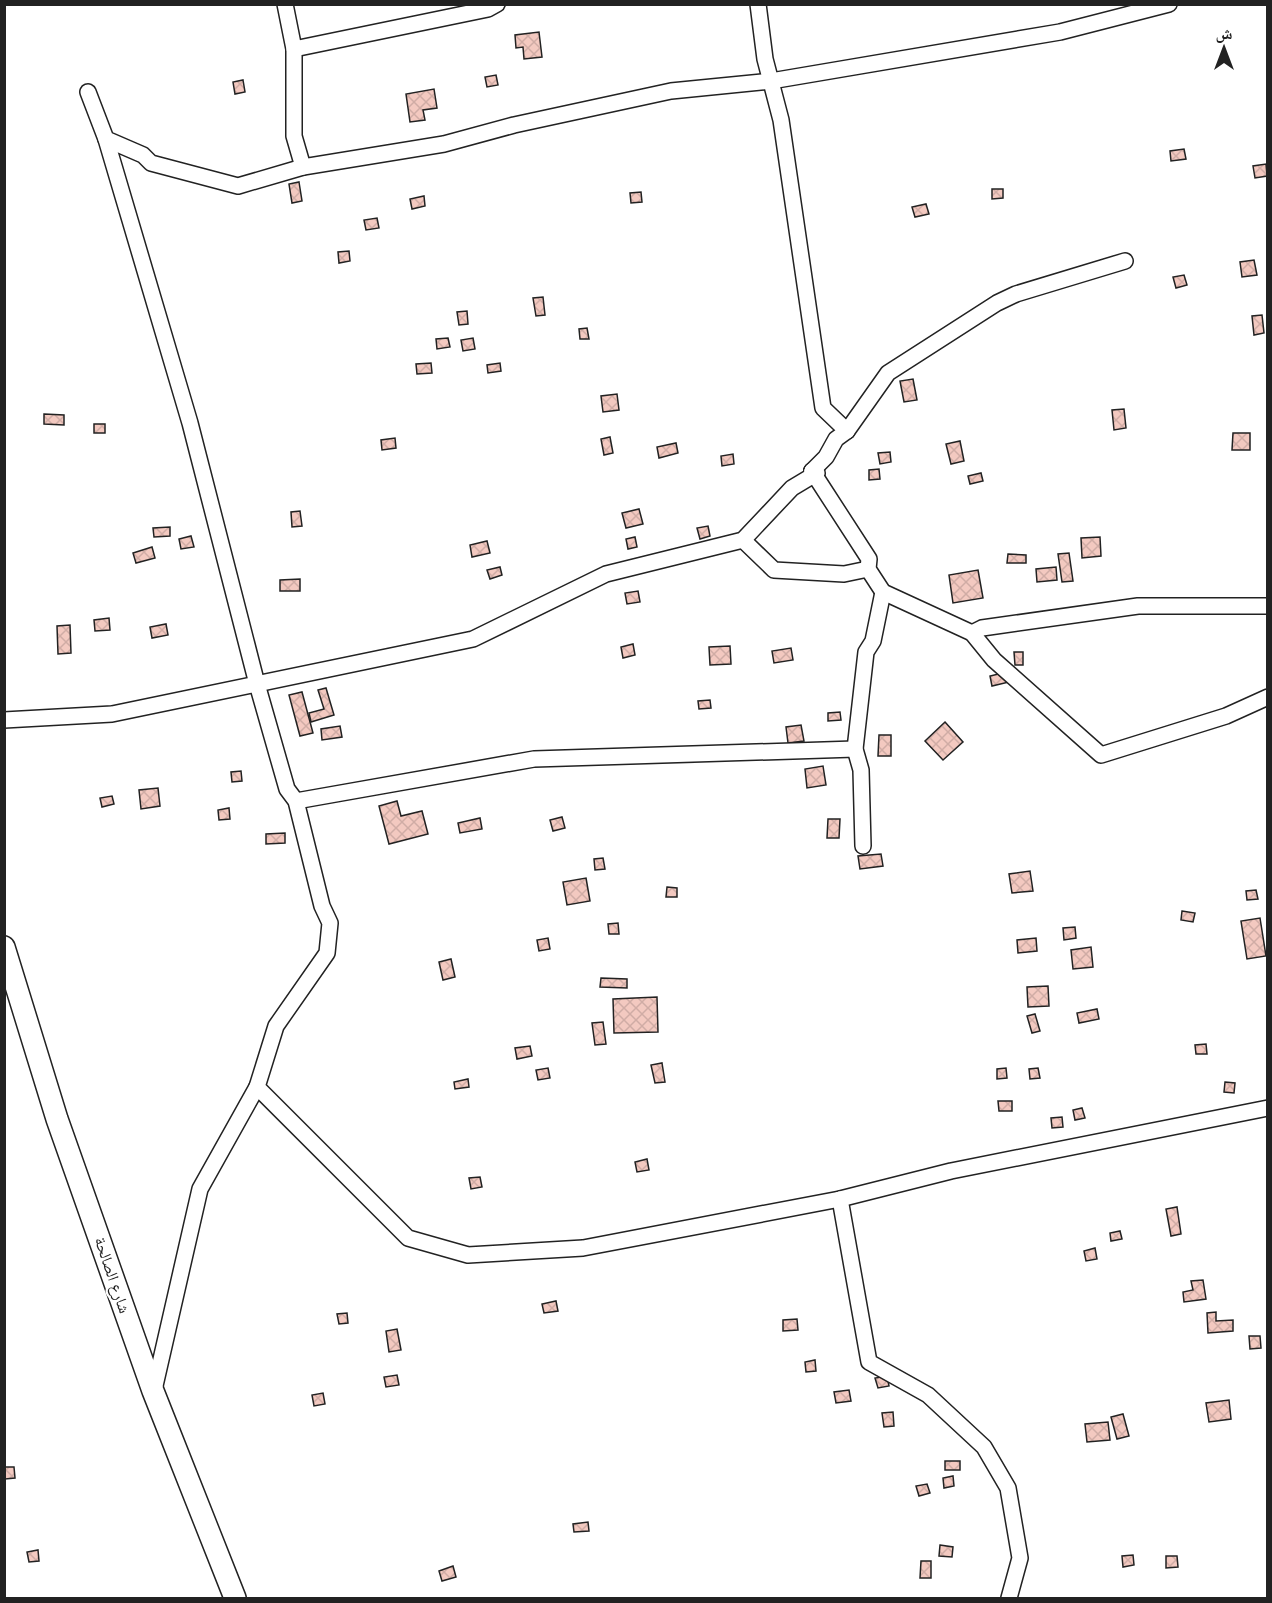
<svg xmlns="http://www.w3.org/2000/svg" width="1272" height="1603" font-family="Mulish,'Noto Naskh Arabic',sans-serif">
	<style>
		.building { fill: url(#building-cross-hatch); stroke: #222; stroke-width: 1.5 }
		.lines { fill: none; stroke-linecap: round; stroke-linejoin: round }
		.street-casing { stroke: #222; stroke-width: 18 }
		.secondary-casing { stroke: #222; stroke-width: 24 }
		.street { stroke: #fff; stroke-width: 15 }
		.secondary { stroke: #fff; stroke-width: 21 }
		.labels { text-anchor: middle; stroke-width: 4.5; stroke-linejoin: round; paint-order: stroke }
		.street-label { font-size: 16px; fill: #222; stroke: #fff }
	</style>
	<defs>
		<pattern id="building-cross-hatch" width="8" height="8" patternUnits="userSpaceOnUse" patternTransform="scale(1.5)"><rect width="8" height="8" fill="#f3c9c0"/><path d="M0 0l8 8M0 8l8-8" fill="none" stroke="#d0aca5"/></pattern>
	</defs>
	<rect width="100%" height="100%" fill="#fff"/>
	<!-- building -->
	<g class="building">
		<path d="M 539,32 L 542,57 L 524,59 L 523,47 L 516,48 L 515,35 Z"/>
		<path d="M 496,75 L 498,85 L 487,87 L 485,77 Z"/>
		<path d="M 243,80 L 245,92 L 235,94 L 233,82 Z"/>
		<path d="M 434,89 L 437,108 L 423,110 L 425,120 L 410,122 L 406,94 Z"/>
		<path d="M 1184,149 L 1186,159 L 1171,161 L 1170,151 Z"/>
		<path d="M 1266,164 L 1267,176 L 1255,178 L 1253,166 Z"/>
		<path d="M 299,182 L 302,201 L 292,203 L 289,184 Z"/>
		<path d="M 992,189 L 1003,189 L 1003,198 L 992,199 Z"/>
		<path d="M 641,192 L 642,202 L 631,203 L 630,193 Z"/>
		<path d="M 424,196 L 425,206 L 412,209 L 410,199 Z"/>
		<path d="M 926,204 L 929,214 L 915,217 L 912,207 Z"/>
		<path d="M 377,218 L 379,228 L 366,230 L 364,220 Z"/>
		<path d="M 349,251 L 350,261 L 339,263 L 338,252 Z"/>
		<path d="M 1254,260 L 1257,275 L 1242,277 L 1240,262 Z"/>
		<path d="M 1184,275 L 1187,285 L 1176,288 L 1173,277 Z"/>
		<path d="M 543,297 L 545,315 L 536,316 L 533,298 Z"/>
		<path d="M 467,311 L 468,324 L 459,325 L 457,312 Z"/>
		<path d="M 1262,315 L 1264,333 L 1254,335 L 1252,316 Z"/>
		<path d="M 587,328 L 589,339 L 580,339 L 579,329 Z"/>
		<path d="M 448,338 L 450,347 L 437,349 L 436,339 Z"/>
		<path d="M 473,338 L 475,349 L 463,351 L 461,340 Z"/>
		<path d="M 431,363 L 432,373 L 417,374 L 416,364 Z"/>
		<path d="M 500,363 L 501,371 L 488,373 L 487,365 Z"/>
		<path d="M 913,379 L 917,400 L 904,402 L 900,381 Z"/>
		<path d="M 617,394 L 619,410 L 603,412 L 601,396 Z"/>
		<path d="M 1124,409 L 1126,428 L 1114,430 L 1112,410 Z"/>
		<path d="M 44,414 L 64,415 L 64,425 L 44,424 Z"/>
		<rect x="94" y="424" width="11" height="9"/>
		<path d="M 1233,433 L 1250,433 L 1250,450 L 1232,450 Z"/>
		<path d="M 610,437 L 613,453 L 604,455 L 601,439 Z"/>
		<path d="M 395,438 L 396,448 L 382,450 L 381,440 Z"/>
		<path d="M 960,441 L 964,461 L 951,464 L 946,444 Z"/>
		<path d="M 676,443 L 678,453 L 659,458 L 657,447 Z"/>
		<path d="M 890,452 L 891,462 L 880,464 L 878,453 Z"/>
		<path d="M 733,454 L 734,464 L 722,466 L 721,456 Z"/>
		<path d="M 879,469 L 880,479 L 869,480 L 869,470 Z"/>
		<path d="M 981,473 L 983,481 L 970,484 L 968,476 Z"/>
		<path d="M 639,509 L 643,524 L 626,528 L 622,513 Z"/>
		<path d="M 300,511 L 302,526 L 292,527 L 291,512 Z"/>
		<path d="M 708,526 L 710,536 L 700,539 L 697,528 Z"/>
		<path d="M 170,527 L 170,536 L 154,537 L 153,528 Z"/>
		<path d="M 191,536 L 194,547 L 181,549 L 179,539 Z"/>
		<path d="M 635,537 L 637,547 L 628,549 L 626,539 Z"/>
		<path d="M 1100,537 L 1101,556 L 1082,558 L 1081,538 Z"/>
		<path d="M 487,541 L 490,553 L 472,557 L 470,545 Z"/>
		<path d="M 152,547 L 155,558 L 136,563 L 133,553 Z"/>
		<path d="M 1069,553 L 1073,581 L 1062,582 L 1058,554 Z"/>
		<path d="M 1008,554 L 1026,555 L 1026,563 L 1007,563 Z"/>
		<path d="M 500,567 L 502,575 L 490,579 L 487,570 Z"/>
		<path d="M 1056,567 L 1057,580 L 1037,582 L 1036,569 Z"/>
		<path d="M 978,570 L 983,598 L 953,603 L 949,575 Z"/>
		<path d="M 300,579 L 300,591 L 280,591 L 280,580 Z"/>
		<path d="M 638,591 L 640,602 L 627,604 L 625,593 Z"/>
		<path d="M 109,618 L 110,630 L 95,631 L 94,620 Z"/>
		<path d="M 166,624 L 168,635 L 152,638 L 150,627 Z"/>
		<path d="M 70,625 L 71,653 L 58,654 L 57,626 Z"/>
		<path d="M 633,644 L 635,655 L 623,658 L 621,647 Z"/>
		<path d="M 730,646 L 731,664 L 710,665 L 709,647 Z"/>
		<path d="M 791,648 L 793,660 L 774,663 L 772,651 Z"/>
		<path d="M 1014,652 L 1023,652 L 1023,665 L 1015,665 Z"/>
		<path d="M 1007,672 L 1009,682 L 992,686 L 990,676 Z"/>
		<path d="M 326,688 L 334,715 L 311,722 L 309,713 L 324,709 L 318,690 Z"/>
		<path d="M 302,692 L 313,733 L 300,736 L 289,695 Z"/>
		<path d="M 710,700 L 711,708 L 699,709 L 698,701 Z"/>
		<path d="M 840,712 L 841,720 L 828,721 L 828,713 Z"/>
		<path d="M 945,722 L 963,742 L 943,760 L 925,741 Z"/>
		<path d="M 801,725 L 804,741 L 788,743 L 786,727 Z"/>
		<path d="M 340,726 L 342,737 L 322,740 L 321,729 Z"/>
		<path d="M 879,735 L 891,735 L 891,756 L 878,756 Z"/>
		<path d="M 823,766 L 826,785 L 807,788 L 805,769 Z"/>
		<path d="M 241,771 L 242,781 L 232,782 L 231,772 Z"/>
		<path d="M 158,788 L 160,806 L 141,809 L 139,790 Z"/>
		<path d="M 112,796 L 114,804 L 102,807 L 100,798 Z"/>
		<path d="M 397,801 L 401,816 L 422,811 L 428,834 L 389,844 L 379,806 Z"/>
		<path d="M 229,808 L 230,819 L 219,820 L 218,810 Z"/>
		<path d="M 562,817 L 565,828 L 553,831 L 550,820 Z"/>
		<path d="M 480,818 L 482,829 L 460,833 L 458,823 Z"/>
		<path d="M 828,819 L 840,819 L 839,838 L 827,838 Z"/>
		<path d="M 285,833 L 285,843 L 266,844 L 266,834 Z"/>
		<path d="M 881,854 L 883,866 L 860,869 L 858,856 Z"/>
		<path d="M 603,858 L 605,869 L 595,870 L 594,859 Z"/>
		<path d="M 1030,871 L 1033,891 L 1012,893 L 1009,874 Z"/>
		<path d="M 586,878 L 590,901 L 567,905 L 563,882 Z"/>
		<path d="M 667,887 L 677,888 L 677,897 L 666,897 Z"/>
		<path d="M 1256,890 L 1258,899 L 1247,900 L 1246,891 Z"/>
		<path d="M 1182,911 L 1195,913 L 1193,922 L 1181,920 Z"/>
		<path d="M 1260,918 L 1266,956 L 1247,959 L 1241,921 Z"/>
		<path d="M 618,923 L 619,934 L 609,934 L 608,924 Z"/>
		<path d="M 1075,927 L 1076,938 L 1064,940 L 1063,928 Z"/>
		<path d="M 548,938 L 550,949 L 539,951 L 537,940 Z"/>
		<path d="M 1036,938 L 1037,951 L 1018,953 L 1017,940 Z"/>
		<path d="M 1091,947 L 1093,967 L 1073,969 L 1071,950 Z"/>
		<path d="M 451,959 L 455,977 L 443,980 L 439,962 Z"/>
		<path d="M 601,978 L 627,979 L 627,988 L 600,987 Z"/>
		<path d="M 1048,986 L 1049,1006 L 1028,1007 L 1027,987 Z"/>
		<path d="M 657,997 L 658,1032 L 614,1033 L 613,999 Z"/>
		<path d="M 1097,1009 L 1099,1019 L 1079,1023 L 1077,1013 Z"/>
		<path d="M 1035,1014 L 1040,1031 L 1032,1033 L 1027,1016 Z"/>
		<path d="M 603,1022 L 606,1044 L 595,1045 L 592,1023 Z"/>
		<path d="M 1206,1044 L 1207,1054 L 1196,1054 L 1195,1045 Z"/>
		<path d="M 530,1046 L 532,1056 L 517,1059 L 515,1048 Z"/>
		<path d="M 662,1063 L 665,1082 L 655,1083 L 651,1065 Z"/>
		<path d="M 548,1068 L 550,1078 L 538,1080 L 536,1070 Z"/>
		<path d="M 1006,1068 L 1007,1078 L 997,1079 L 997,1069 Z"/>
		<path d="M 1038,1068 L 1040,1078 L 1030,1079 L 1029,1069 Z"/>
		<path d="M 468,1079 L 469,1087 L 455,1089 L 454,1082 Z"/>
		<path d="M 1225,1082 L 1235,1083 L 1234,1093 L 1224,1092 Z"/>
		<path d="M 998,1101 L 1012,1101 L 1012,1111 L 999,1111 Z"/>
		<path d="M 1082,1108 L 1085,1118 L 1075,1120 L 1073,1110 Z"/>
		<path d="M 1062,1117 L 1063,1127 L 1052,1128 L 1051,1118 Z"/>
		<path d="M 647,1159 L 649,1170 L 637,1172 L 635,1162 Z"/>
		<path d="M 480,1177 L 482,1187 L 471,1189 L 469,1178 Z"/>
		<path d="M 1177,1207 L 1181,1234 L 1171,1236 L 1166,1209 Z"/>
		<path d="M 1120,1231 L 1122,1239 L 1111,1241 L 1110,1233 Z"/>
		<path d="M 1095,1248 L 1097,1259 L 1086,1261 L 1084,1251 Z"/>
		<path d="M 1203,1280 L 1206,1299 L 1184,1302 L 1183,1292 L 1193,1290 L 1191,1281 Z"/>
		<path d="M 556,1301 L 558,1311 L 544,1313 L 542,1304 Z"/>
		<path d="M 1216,1312 L 1216,1321 L 1233,1320 L 1233,1331 L 1208,1333 L 1207,1313 Z"/>
		<path d="M 347,1313 L 348,1323 L 339,1324 L 337,1314 Z"/>
		<path d="M 797,1319 L 798,1330 L 783,1331 L 783,1320 Z"/>
		<path d="M 397,1329 L 401,1350 L 389,1352 L 386,1331 Z"/>
		<path d="M 1249,1336 L 1260,1336 L 1261,1348 L 1250,1349 Z"/>
		<path d="M 815,1360 L 816,1371 L 806,1372 L 805,1362 Z"/>
		<path d="M 397,1375 L 399,1385 L 386,1387 L 384,1377 Z"/>
		<path d="M 887,1376 L 889,1386 L 878,1388 L 875,1378 Z"/>
		<path d="M 849,1390 L 851,1401 L 836,1403 L 834,1392 Z"/>
		<path d="M 323,1393 L 325,1404 L 314,1406 L 312,1395 Z"/>
		<path d="M 1229,1400 L 1231,1419 L 1209,1422 L 1206,1403 Z"/>
		<path d="M 893,1412 L 894,1426 L 884,1427 L 882,1413 Z"/>
		<path d="M 1123,1414 L 1129,1436 L 1117,1439 L 1111,1417 Z"/>
		<path d="M 1108,1422 L 1110,1440 L 1087,1442 L 1085,1424 Z"/>
		<rect x="945" y="1461" width="15" height="9"/>
		<path d="M 4,1467 L 14,1467 L 15,1478 L 5,1479 Z"/>
		<path d="M 953,1476 L 954,1486 L 944,1488 L 943,1478 Z"/>
		<path d="M 927,1484 L 930,1493 L 919,1496 L 916,1486 Z"/>
		<path d="M 588,1522 L 589,1531 L 574,1532 L 573,1524 Z"/>
		<path d="M 940,1545 L 953,1547 L 952,1557 L 939,1556 Z"/>
		<path d="M 38,1550 L 39,1561 L 29,1562 L 27,1552 Z"/>
		<path d="M 1133,1555 L 1134,1565 L 1123,1567 L 1122,1556 Z"/>
		<path d="M 1166,1556 L 1177,1556 L 1178,1567 L 1166,1568 Z"/>
		<path d="M 921,1561 L 931,1561 L 931,1578 L 920,1578 Z"/>
		<path d="M 453,1566 L 456,1577 L 442,1581 L 439,1571 Z"/>
	</g>
	<g class="lines">
		<defs>
			<g id="street">
				<path d="M 285,4 L 294,49 L 294,136 L 303,167"/>
				<path d="M 758,4 L 765,59 L 781,120 L 823,408 L 847,431"/>
				<path d="M 294,49 L 488,9 L 497,4"/>
				<path d="M 88,92 L 106,139 L 143,155 L 151,163 L 238,186 L 303,167 L 444,144 L 514,125 L 671,91 L 771,81 L 1060,32 L 1169,4"/>
				<path d="M 106,139 L 190,423 L 257,684 L 287,789 L 296,801 L 322,906 L 330,923 L 327,953 L 276,1026 L 257,1087 L 408,1238 L 468,1255 L 583,1248 L 840,1199 L 951,1171 L 1268,1108"/>
				<path d="M 812,471 L 869,559 L 868,569 L 883,592 L 972,633 L 994,660 L 1101,755 L 1226,716 L 1268,697"/>
				<path d="M 812,471 L 826,457 L 836,439 L 847,431 L 888,373 L 997,303 L 1016,294 L 1125,261"/>
				<path d="M 743,540 L 774,570 L 844,574 L 868,569"/>
				<path d="M 972,633 L 982,628 L 1138,606 L 1268,606"/>
				<path d="M 4,720 L 112,714 L 473,639 L 606,574 L 743,540 L 792,488 L 817,473 L 812,471"/>
				<path d="M 296,801 L 534,759 L 855,749"/>
				<path d="M 863,846 L 861,770 L 855,749 L 866,652 L 873,641 L 883,592"/>
				<path d="M 840,1199 L 869,1362 L 928,1395 L 984,1447 L 1008,1488 L 1020,1558 L 1009,1598"/>
				<path d="M 154,1390 L 200,1189 L 257,1087"/>
			</g>
			<path id="secondary" d="M 4,947 L 57,1119 L 153,1391 L 235,1598"/>
		</defs>
		<!-- street casing -->
		<use href="#street" class="street-casing"/>
		<!-- secondary casing -->
		<use href="#secondary" class="secondary-casing"/>
		<!-- street -->
		<use href="#street" class="street"/>
		<!-- secondary -->
		<use href="#secondary" class="secondary"/>
	</g>
	<g class="labels">
		<!-- street labels -->
		<g class="street-label">
			<text transform="translate(113 1275) rotate(71)" y="6">شارع الصالحة</text>
		</g>
	</g>
	<!-- border -->
	<rect width="1272" height="1603" fill="none" stroke="#222222" stroke-width="12"/>
	<!-- north arrow -->
	<g transform="translate(1224 48)" stroke="#ffffff" stroke-width="4.5" paint-order="stroke">
	<path d="M0-4.5L10 22L0 15L-10 22Z" fill="#222222"/>
	<text y="-9" font-size="16" font-weight="bold" text-anchor="middle" fill="#222222">ش</text>
	</g>
</svg>
